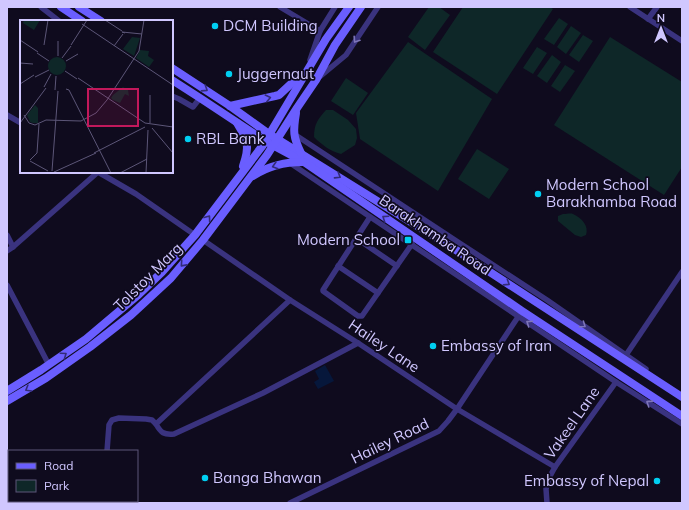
<svg xmlns="http://www.w3.org/2000/svg" width="689" height="510" font-family="Mulish,sans-serif">
	<style>
		.green { fill: #0e2728 }
		.water { fill: #06173b }
		.lines { fill: none; stroke-linecap: round; stroke-linejoin: round }
		.minor { stroke: #3a337f; stroke-width: 5.5 }
		.secondary { stroke: #6a5eff; stroke-width: 8 }
		.oneway { stroke: #7e76b9 }
		.oneway2 { stroke: #332c78 }
		.poi-dot { fill: #00cff2; stroke: #0f0b1e; stroke-width: 1.5 }
		.labels { text-anchor: middle; stroke-width: 3.5; stroke-linejoin: round; paint-order: stroke }
		.poi-label { font-size: 15px; fill: #d0c7ff; stroke: #0f0b1e; text-anchor: start }
		.street-label { font-size: 15px; fill: #d0c7ff; stroke: #0f0b1e }
		.inset-road { fill: none; stroke: #5c5678; stroke-width: 1 }
		.view { fill: #c2185b; fill-opacity: 0.15; stroke: #c2185b; stroke-width: 2 }
		.inset-edge { fill: none; stroke: #d0c7ff; stroke-width: 2 }
	</style>
	<rect width="100%" height="100%" fill="#0f0b1e"/>
	<!-- green -->
	<g class="green">
		<path d="M 429,7 L 439,7 L 450,15 L 425,50 L 408,37 Z"/>
		<path d="M 463,7 L 550,7 L 553,9 L 497,94 L 433,52 Z"/>
		<path d="M 559,18 L 568,24 L 554,45 L 544,39 Z"/>
		<path d="M 571,26 L 581,33 L 566,54 L 557,47 Z"/>
		<path d="M 583,35 L 593,41 L 579,62 L 569,55 Z"/>
		<path d="M 610,37 L 682,82 L 682,167 L 664,195 L 554,125 Z"/>
		<path d="M 408,42 L 492,99 L 438,191 L 360,139 L 356,113 Z"/>
		<path d="M 537,47 L 547,53 L 533,74 L 523,68 Z"/>
		<path d="M 552,55 L 561,62 L 547,83 L 537,76 Z"/>
		<path d="M 565,65 L 575,71 L 560,92 L 551,86 Z"/>
		<path d="M 346,78 L 368,93 L 353,115 L 331,101 Z"/>
		<path d="M 326,110 L 333,110 L 348,120 L 356,129 L 357,138 L 355,145 L 341,154 C 330,151 322,145 314,137 C 314,124 318,119 326,110 Z"/>
		<path d="M 477,149 L 509,169 L 489,199 L 458,179 Z"/>
		<path d="M 563,214 C 567,214 571,213 573,214 C 582,218 589,226 586,235 L 581,237 L 575,235 L 558,221 L 558,216 Z"/>
	</g>
	<!-- water -->
	<path class="water" d="M 325,365 L 334,381 L 318,389 L 314,382 L 319,379 L 315,371 Z"/>
	<g class="lines">
		<!-- minor -->
		<g class="minor">
			<path d="M 41,7 L 59,21"/>
			<path d="M 280,7 L 320,31"/>
			<path d="M 630,7 L 682,41"/>
			<path d="M 648,19 L 657,7"/>
			<path d="M 310,60 L 320,31 L 335,7"/>
			<path d="M 318,78 L 346,55 L 378,7"/>
			<path d="M 172,96 L 179,99 L 193,107 L 200,98"/>
			<path d="M 7,115 L 21,123"/>
			<path d="M 294,134 L 461,244 L 547,300 L 646,369"/>
			<path d="M 290,163 L 616,382 L 682,424"/>
			<path d="M 98,172 L 136,194 L 195,235"/>
			<path d="M 370,217 L 323,290 L 323,291 L 358,316 L 362,316 L 412,244"/>
			<path d="M 7,235 L 13,247 L 98,172"/>
			<path d="M 356,238 L 397,266"/>
			<path d="M 203,240 L 290,300 L 358,343 L 457,409 L 555,467"/>
			<path d="M 7,251 L 13,247"/>
			<path d="M 338,266 L 378,293"/>
			<path d="M 7,285 L 49,365"/>
			<path d="M 290,300 L 156,424 C 161,433 164,435 174,434 L 263,393 L 358,343"/>
			<path d="M 626,355 L 682,272"/>
			<path d="M 107,451 L 109,425 L 112,420 L 119,418 L 146,419 L 152,420 L 156,424"/>
			<path d="M 97,503 L 97,501"/>
			<path d="M 290,503 L 439,431 L 448,421 L 457,409 L 520,314"/>
			<path d="M 547,503 L 546,489 L 549,478 L 555,467 L 616,382"/>
		</g>
		<!-- secondary -->
		<g class="secondary">
			<path d="M 61,7 L 82,21"/>
			<path d="M 79,7 L 101,21"/>
			<path d="M 172,68 L 230,106 L 269,134 L 456,250 L 682,397"/>
			<path d="M 172,80 L 200,98 L 265,141 L 304,162 L 522,311 L 682,416"/>
			<path d="M 230,106 L 275,96 L 279,95 L 293,82 L 304,75"/>
			<path d="M 296,113 C 293,131 293,137 301,153"/>
			<path d="M 237,123 C 248,141 250,146 243,166"/>
			<path d="M 253,176 C 268,166 285,162 303,162"/>
			<path d="M 7,391 L 41,370 L 86,339 L 137,296 L 162,272 L 178,254 L 195,235 L 263,145 L 326,39 L 349,7"/>
			<path d="M 7,401 L 46,378 L 90,347 L 131,315 L 171,278 L 203,240 L 267,155 L 297,108 L 316,80 L 335,45 L 361,7"/>
		</g>
	</g>
	<!-- one-way arrows -->
	<defs><path id="oneway-chevron" d="M-2-3.5L2.5 0L-2 3.5" fill="none" stroke-width="1.6" stroke-linecap="round" stroke-linejoin="round"/></defs>
	<g class="oneway">
		<use href="#oneway-chevron" transform="translate(356 40) rotate(123)"/>
		<use href="#oneway-chevron" transform="translate(529 323) rotate(-146)"/>
		<use href="#oneway-chevron" transform="translate(583 325) rotate(35)"/>
		<use href="#oneway-chevron" transform="translate(649 403) rotate(-147)"/>
	</g>
	<g class="oneway2">
		<use href="#oneway-chevron" transform="translate(205 89) rotate(33)"/>
		<use href="#oneway-chevron" transform="translate(268 98) rotate(-13)"/>
		<use href="#oneway-chevron" transform="translate(275 166) rotate(164)"/>
		<use href="#oneway-chevron" transform="translate(338 176) rotate(32)"/>
		<use href="#oneway-chevron" transform="translate(208 218) rotate(-54)"/>
		<use href="#oneway-chevron" transform="translate(385 218) rotate(-146)"/>
		<use href="#oneway-chevron" transform="translate(183 264) rotate(132)"/>
		<use href="#oneway-chevron" transform="translate(507 283) rotate(33)"/>
		<use href="#oneway-chevron" transform="translate(64 355) rotate(-35)"/>
		<use href="#oneway-chevron" transform="translate(28 389) rotate(149)"/>
	</g>
	<!-- markers -->
	<g class="poi-dot">
		<circle cx="215" cy="26" r="4"/>
		<circle cx="229" cy="74" r="4"/>
		<circle cx="188" cy="139" r="4"/>
		<circle cx="538" cy="194" r="4"/>
		<rect x="404" y="236" width="8" height="8" rx="2"/>
		<circle cx="433" cy="346" r="4"/>
		<circle cx="205" cy="478" r="4"/>
		<circle cx="657" cy="481" r="4"/>
	</g>
	<g class="labels">
		<!-- poi labels -->
		<g class="poi-label">
			<text x="223" y="31">DCM Building</text>
			<text x="237" y="79">Juggernaut</text>
			<text x="196" y="144">RBL Bank</text>
			<text x="546" y="190">Modern School<tspan x="546" dy="17">Barakhamba Road</tspan></text>
			<text x="400" y="245" text-anchor="end">Modern School</text>
			<text x="441" y="351">Embassy of Iran</text>
			<text x="213" y="483">Banga Bhawan</text>
			<text x="649" y="486" text-anchor="end">Embassy of Nepal</text>
		</g>
		<!-- street labels -->
		<g class="street-label">
			<text transform="translate(435 235) rotate(34)" y="5">Barakhamba Road</text>
			<text transform="translate(148 277) rotate(-45)" y="5">Tolstoy Marg</text>
			<text transform="translate(384 346) rotate(34)" y="5">Hailey Lane</text>
			<text transform="translate(572 423) rotate(-55)" y="5">Vakeel Lane</text>
			<text transform="translate(390 441) rotate(-26)" y="5">Hailey Road</text>
		</g>
	</g>
	<!-- overview -->
	<g transform="translate(20 20)">
		<rect width="153" height="153" fill="#0f0b1e"/>
		<path d="M 4,0 L 20,0 L 14,10 L 3,3 ZM 112,17 L 120,18 L 114,36 L 103,29 ZM 120,30 L 129,31 L 128,36 L 134,40 L 129,47 L 116,38 ZM28 46a9 9 0 1 1 18 0a9 9 0 1 1-18 0ZM 103,67 L 108,70 L 109,76 L 105,74 L 100,83 L 93,80 L 91,78 L 93,75 ZM 15,85 L 18,88 L 18,103 L 13,103 L 10,102 L 7,95 Z" fill="#0e2728"/>
		<path class="inset-road" d="M 85,0 L 102,11M 62,4 L 153,65M 105,13 L 102,12 L 122,14M 0,20 L 18,32M 24,25 L 28,0M 51,25 L 67,0M 94,26 L 103,14M 17,33 L 29,41M 38,36 L 38,21M 42,38 L 51,26M 46,41 L 58,34M 0,43 L 13,44M 45,51 L 57,59M 15,57 L 29,50M 58,58 L 125,103 L 153,107M 0,64 L 14,55M 24,67 L 31,54M 46,69 L 49,70 L 91,153M 35,70 L 36,56M 4,95 L 9,103 L 15,105 L 26,100 L 61,101 L 76,93 L 87,80 L 119,31 L 124,0M 0,103 L 26,68M 130,103 L 130,75M 132,108 L 153,133M 74,133 L 125,107M 10,140 L 17,133 L 19,104M 10,141 L 28,151M 32,151 L 38,71M 34,152 L 76,133M 100,153 L 127,139M 126,153 L 128,110"/>
		<path class="view" d="M 68,69 L 118,69 L 118,106 L 68,106 Z"/>
		<rect width="153" height="153" class="inset-edge"/>
	</g>
	<!-- border -->
	<rect width="689" height="510" fill="none" stroke="#d0c7ff" stroke-width="16"/>
	<!-- legend -->
	<rect x="8" y="450" width="130" height="52" fill="#0f0b1e" stroke="#5c5678"/>
	<rect x="16" y="463" width="20" height="6" fill="#6a5eff" stroke="#5c5678"/>
	<text x="44" y="470" font-size="12" fill="#d0c7ff">Road</text>
	<rect x="16" y="480" width="20" height="12" fill="#0e2728" stroke="#5c5678"/>
	<text x="44" y="490" font-size="12" fill="#d0c7ff">Park</text>
	<!-- north arrow -->
	<g transform="translate(661 28)" stroke="#0f0b1e" stroke-width="3" paint-order="stroke">
	<path d="M0-3L7 15L0 10L-7 15Z" fill="#d0c7ff"/>
	<text y="-6" font-size="11" font-weight="bold" text-anchor="middle" fill="#d0c7ff">N</text>
	</g>
</svg>
